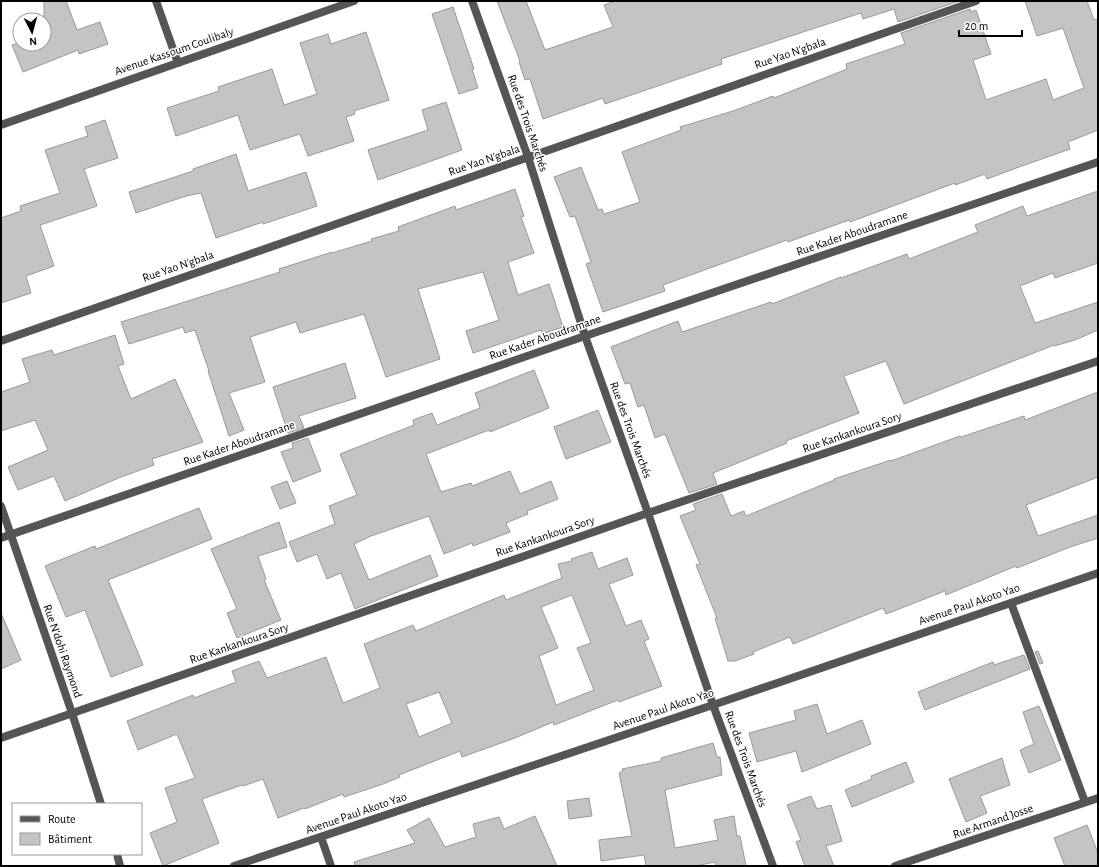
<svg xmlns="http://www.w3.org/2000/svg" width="1099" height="867" font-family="'Alegreya Sans',sans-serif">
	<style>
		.building { fill: #c4c4c4; stroke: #999; fill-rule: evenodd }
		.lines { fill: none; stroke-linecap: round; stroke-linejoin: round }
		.minor { stroke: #555; stroke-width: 8 }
		.tertiary { stroke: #555; stroke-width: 8 }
		.labels { text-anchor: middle; stroke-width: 3; stroke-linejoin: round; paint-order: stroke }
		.street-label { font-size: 12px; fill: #000; stroke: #fff }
	</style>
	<rect width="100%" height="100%" fill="#fff"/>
	<!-- building -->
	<g class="building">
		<path d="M 44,1 L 66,1 L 77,30 L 100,22 L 108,44 L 79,54 L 78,50 L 23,72 L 12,45 L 20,42 L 20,44 L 44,44 Z"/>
		<path d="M 497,1 L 526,1 L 545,50 L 613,27 L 604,5 L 615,1 L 959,1 L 898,22 L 894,9 L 863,19 L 861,13 L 721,59 L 722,64 L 605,104 L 603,98 L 543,119 L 530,79 L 525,80 L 519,62 L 520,61 Z"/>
		<path d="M 1025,1 L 1087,1 L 1094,20 L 1098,19 L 1098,130 L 1068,142 L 1070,149 L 1019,167 L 987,179 L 985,174 L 955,185 L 955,183 L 850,222 L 849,220 L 788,242 L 787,240 L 663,285 L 665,291 L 603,312 L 586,264 L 591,262 L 575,216 L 570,217 L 554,177 L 581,167 L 598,210 L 602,209 L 604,214 L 640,202 L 622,152 L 681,130 L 680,127 L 733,111 L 773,96 L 774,98 L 847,69 L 846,64 L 905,44 L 901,33 L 970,9 L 971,12 L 976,10 L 991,54 L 973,60 L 986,100 L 1046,79 L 1053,100 L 1084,88 L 1063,28 L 1037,36 Z"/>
		<path d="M 453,7 L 474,69 L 472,69 L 478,88 L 459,94 L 432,14 Z"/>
		<path d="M 366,32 L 389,100 L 354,111 L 355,114 L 346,117 L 354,141 L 308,156 L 300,134 L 250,150 L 238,115 L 176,136 L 167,108 L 219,91 L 218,87 L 272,69 L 284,105 L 317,94 L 300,43 L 328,34 L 331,44 Z"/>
		<path d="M 446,102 L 462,150 L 378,180 L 368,150 L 428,130 L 422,110 Z"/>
		<path d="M 105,120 L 118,158 L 84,169 L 97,206 L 40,225 L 54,266 L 26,276 L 31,293 L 1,303 L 1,218 L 21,211 L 20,206 L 60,193 L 45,150 L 88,136 L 85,127 Z"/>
		<path d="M 236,154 L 248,191 L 306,172 L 317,206 L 263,224 L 263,222 L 216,238 L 201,193 L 186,196 L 136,213 L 129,192 L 193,171 L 193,169 Z"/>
		<path d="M 515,189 L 524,216 L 521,217 L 534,253 L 508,262 L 518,295 L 549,284 L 563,327 L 542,334 L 541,330 L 473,353 L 466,331 L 499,320 L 483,272 L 418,289 L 440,359 L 386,377 L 364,314 L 300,333 L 296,322 L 250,337 L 265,382 L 229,393 L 244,430 L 229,436 L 208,371 L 209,371 L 195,330 L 185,333 L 183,327 L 129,344 L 121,322 L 280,272 L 279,269 L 332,252 L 332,253 L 372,241 L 371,239 L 399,231 L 398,227 L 455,206 L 456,210 Z"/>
		<path d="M 1098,191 L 1098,263 L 1055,278 L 1053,273 L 1020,286 L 1035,323 L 1098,302 L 1098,330 L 1075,340 L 1054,346 L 1054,345 L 904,404 L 886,361 L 844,376 L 859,413 L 786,441 L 787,443 L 713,473 L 717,484 L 689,493 L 665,434 L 655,438 L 644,405 L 638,407 L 630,383 L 625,384 L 611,347 L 678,321 L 682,332 L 771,302 L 772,304 L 841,277 L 841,278 L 907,254 L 909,259 L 978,232 L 975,225 L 1023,206 L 1027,216 Z"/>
		<path d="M 115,335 L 124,364 L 118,366 L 131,399 L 175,379 L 203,442 L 152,459 L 154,465 L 121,477 L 65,501 L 54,476 L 18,490 L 8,467 L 48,450 L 35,420 L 1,431 L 1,392 L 30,382 L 22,359 L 52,350 L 54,355 Z"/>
		<path d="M 345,363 L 356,398 L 299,416 L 304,428 L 288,433 L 273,387 Z"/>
		<path d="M 534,370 L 549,408 L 490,432 L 489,430 L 426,454 L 441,492 L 471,483 L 472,486 L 510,471 L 520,494 L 551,481 L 558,499 L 527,511 L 528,514 L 506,523 L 510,532 L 473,546 L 472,543 L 444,554 L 429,516 L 371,536 L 354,544 L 369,580 L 430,555 L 438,576 L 355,609 L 341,573 L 327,579 L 317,554 L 297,562 L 289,542 L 335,524 L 329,506 L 357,495 L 340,454 L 414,425 L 413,420 L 432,413 L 437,425 L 480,408 L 475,393 Z"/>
		<path d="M 1098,392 L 1098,477 L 1026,505 L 1038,536 L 1098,515 L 1098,538 L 1070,547 L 1017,568 L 1016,566 L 946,595 L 945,591 L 886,614 L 883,608 L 793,644 L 790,637 L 753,652 L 754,654 L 735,661 L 728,661 L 715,618 L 717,618 L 696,565 L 700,564 L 680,516 L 696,510 L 693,504 L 722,494 L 731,516 L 744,511 L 746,516 L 834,480 L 834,479 L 891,460 L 891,461 L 960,436 L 961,437 L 1024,416 L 1025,420 Z"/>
		<path d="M 598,410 L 611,442 L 566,459 L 554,427 Z"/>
		<path d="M 308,438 L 321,471 L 293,482 L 281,452 L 293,448 L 292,443 Z"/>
		<path d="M 287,481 L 296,503 L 280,509 L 271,487 Z"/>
		<path d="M 199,508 L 212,539 L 108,580 L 143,665 L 111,677 L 85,610 L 66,617 L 45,566 L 95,546 L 96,549 Z"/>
		<path d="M 279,522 L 287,547 L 258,556 L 266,579 L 264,580 L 281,620 L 237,638 L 227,613 L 237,609 L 211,549 Z"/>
		<path d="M 592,552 L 598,569 L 627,558 L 633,575 L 609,584 L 626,626 L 641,620 L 649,639 L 644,641 L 662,686 L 619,702 L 618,700 L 554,725 L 553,722 L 515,738 L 462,757 L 460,751 L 399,775 L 400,777 L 383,784 L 344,797 L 343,794 L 305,809 L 304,808 L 278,818 L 263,779 L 243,786 L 242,785 L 202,799 L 219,843 L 163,866 L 150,833 L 177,822 L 165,788 L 195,778 L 177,734 L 138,750 L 127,721 L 193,695 L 194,698 L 236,682 L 232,671 L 259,661 L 267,678 L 326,657 L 343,703 L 380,688 L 364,644 L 413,625 L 416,631 L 504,595 L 506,600 L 562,578 L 558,564 L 572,561 L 571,559 ZM 572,595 L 591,643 L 577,648 L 594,690 L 556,705 L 539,656 L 558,648 L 541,607 ZM 439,692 L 452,723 L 419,737 L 406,704 Z"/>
		<path d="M 1,613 L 21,660 L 1,669 Z"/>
		<path d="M 1038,651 L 1043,663 L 1040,664 L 1035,652 Z"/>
		<path d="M 1024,655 L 1030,669 L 925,710 L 918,692 L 993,662 L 994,665 Z"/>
		<path d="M 817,704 L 827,734 L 862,720 L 871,744 L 802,772 L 796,751 L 757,762 L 749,733 L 796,720 L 794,711 Z"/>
		<path d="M 1039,706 L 1061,760 L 1029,773 L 1020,750 L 1034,744 L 1023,712 Z"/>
		<path d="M 713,743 L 717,757 L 720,757 L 722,775 L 665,790 L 675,848 L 718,840 L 714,820 L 734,816 L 737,836 L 740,836 L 746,866 L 716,866 L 715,862 L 695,866 L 646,866 L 644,855 L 601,861 L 599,840 L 632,836 L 619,773 L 623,771 L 622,769 L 661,761 L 661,758 Z"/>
		<path d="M 1002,758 L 1010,785 L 980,796 L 987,813 L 966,822 L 949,779 Z"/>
		<path d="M 906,762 L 914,782 L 852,807 L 845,790 L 872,779 L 871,776 Z"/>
		<path d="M 811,796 L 817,809 L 831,805 L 842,841 L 826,846 L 834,866 L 805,866 L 796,842 L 801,840 L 787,805 Z"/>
		<path d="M 589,798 L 592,816 L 569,819 L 567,801 Z"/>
		<path d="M 535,816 L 557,866 L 355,866 L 354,862 L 415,843 L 407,830 L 429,818 L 445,847 L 476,837 L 473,824 L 499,817 L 504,829 Z"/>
		<path d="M 1087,825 L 1098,853 L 1098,866 L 1065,866 L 1054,838 Z"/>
	</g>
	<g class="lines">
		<!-- minor -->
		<g class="minor">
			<path d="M 156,1 L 178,63"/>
			<path d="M 472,1 L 528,157 L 585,336 L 648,513 L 713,705 L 773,866"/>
			<path d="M 1,341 L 976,1"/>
			<path d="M 1,506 L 72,713 L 101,804"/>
			<path d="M 1,538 L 585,336 L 1098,162"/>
			<path d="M 1011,603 L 1085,802"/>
			<path d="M 1,738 L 648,513 L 1098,361"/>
			<path d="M 321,837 L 331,866"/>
			<path d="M 117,854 L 120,866"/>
			<path d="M 895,866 L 1098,798"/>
		</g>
		<!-- tertiary -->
		<g class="tertiary">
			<path d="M 1,125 L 354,1"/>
			<path d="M 234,866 L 713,705 L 1098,573"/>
		</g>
	</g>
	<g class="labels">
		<!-- street labels -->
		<g class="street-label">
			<text transform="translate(174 51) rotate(-19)" y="4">Avenue Kassoum Coulibaly</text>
			<text transform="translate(790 53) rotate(-19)" y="4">Rue Yao N'gbala</text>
			<text transform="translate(528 123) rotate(71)" y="4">Rue des Trois Marchés</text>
			<text transform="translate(484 160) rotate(-19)" y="4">Rue Yao N'gbala</text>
			<text transform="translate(852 233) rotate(-19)" y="4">Rue Kader Aboudramane</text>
			<text transform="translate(178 266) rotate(-19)" y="4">Rue Yao N'gbala</text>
			<text transform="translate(545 337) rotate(-19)" y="4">Rue Kader Aboudramane</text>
			<text transform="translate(631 430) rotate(70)" y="4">Rue des Trois Marchés</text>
			<text transform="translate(852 432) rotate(-19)" y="4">Rue Kankankoura Sory</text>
			<text transform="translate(239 443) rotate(-19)" y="4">Rue Kader Aboudramane</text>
			<text transform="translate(545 536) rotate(-19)" y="4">Rue Kankankoura Sory</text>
			<text transform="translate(969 604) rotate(-19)" y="4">Avenue Paul Akoto Yao</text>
			<text transform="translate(239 643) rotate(-19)" y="4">Rue Kankankoura Sory</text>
			<text transform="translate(63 651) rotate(71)" y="4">Rue N'dohi Raymond</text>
			<text transform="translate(663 709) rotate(-19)" y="4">Avenue Paul Akoto Yao</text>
			<text transform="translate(746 759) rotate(70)" y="4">Rue des Trois Marchés</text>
			<text transform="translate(356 813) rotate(-19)" y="4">Avenue Paul Akoto Yao</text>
			<text transform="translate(993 821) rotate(-19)" y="4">Rue Armand Josse</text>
		</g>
	</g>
	<!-- border -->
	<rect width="1099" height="867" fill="none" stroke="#000000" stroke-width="4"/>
	<!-- legend -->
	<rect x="12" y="803" width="130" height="52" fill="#ffffff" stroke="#999999"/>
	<rect x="20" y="816" width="20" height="6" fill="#555555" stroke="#999999"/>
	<text x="48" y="823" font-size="12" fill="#000000">Route</text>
	<rect x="20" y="833" width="20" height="12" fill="#c4c4c4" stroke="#999999"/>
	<text x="48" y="843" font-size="12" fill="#000000">Bâtiment</text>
	<!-- north arrow -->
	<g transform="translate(32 32) rotate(174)"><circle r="19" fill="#ffffff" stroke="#999999"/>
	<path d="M0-3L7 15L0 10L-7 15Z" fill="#000000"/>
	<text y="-6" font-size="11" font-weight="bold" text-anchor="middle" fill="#000000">N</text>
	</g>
	<!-- scale -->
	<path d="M959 30v6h63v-6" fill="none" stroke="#000000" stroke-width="2"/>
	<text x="965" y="30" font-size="12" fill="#000000" stroke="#ffffff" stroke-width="3" paint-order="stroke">20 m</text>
</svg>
